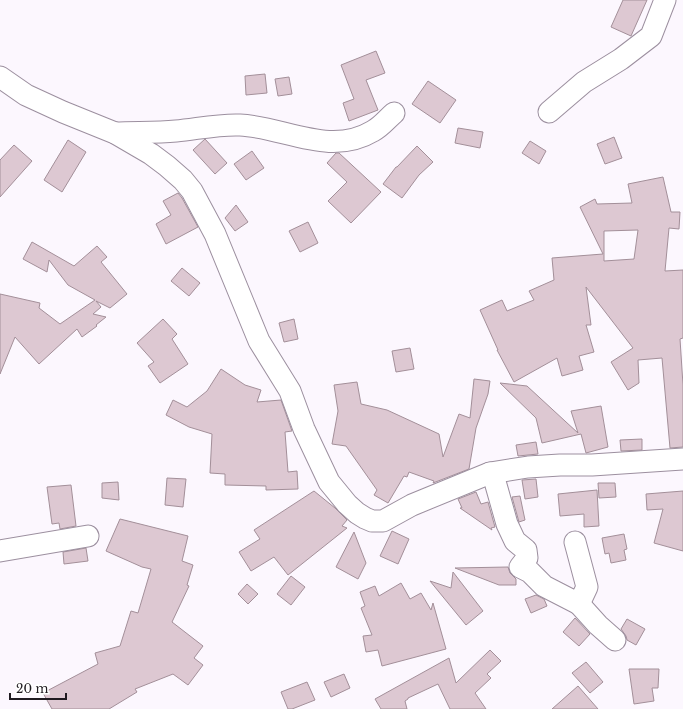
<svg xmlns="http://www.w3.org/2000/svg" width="683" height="709" font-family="'Libre Baskerville',serif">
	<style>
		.building { fill: #ddc8d2; stroke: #a38f99; fill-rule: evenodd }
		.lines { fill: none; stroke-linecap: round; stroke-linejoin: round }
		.minor-casing { stroke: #9c8f9f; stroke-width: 23 }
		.minor { stroke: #fff; stroke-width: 21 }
	</style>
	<rect width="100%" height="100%" fill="#fcf7fe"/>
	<!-- building -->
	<g class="building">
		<path d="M 623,0 L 647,0 L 631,36 L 611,27 Z"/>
		<path d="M 376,51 L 385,73 L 366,80 L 378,110 L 349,121 L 343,103 L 354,99 L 341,65 Z"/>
		<path d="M 265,74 L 267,93 L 246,95 L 245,76 Z"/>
		<path d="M 289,77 L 292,94 L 278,96 L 275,79 Z"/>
		<path d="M 428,81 L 456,100 L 440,123 L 412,104 Z"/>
		<path d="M 458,128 L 483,132 L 480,148 L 455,143 Z"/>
		<path d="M 614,137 L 622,158 L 605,164 L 597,144 Z"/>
		<path d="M 205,139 L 227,163 L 215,174 L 193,150 Z"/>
		<path d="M 68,140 L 86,152 L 62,192 L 44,180 Z"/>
		<path d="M 530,141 L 546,151 L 539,164 L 522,153 Z"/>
		<path d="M 14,145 L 32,161 L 0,197 L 0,160 Z"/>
		<path d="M 417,146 L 433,162 L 419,175 L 402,198 L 383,184 L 396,167 L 397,167 Z"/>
		<path d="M 252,151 L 264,168 L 246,180 L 234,164 Z"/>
		<path d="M 336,153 L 339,153 L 381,192 L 351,223 L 328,201 L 347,182 L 327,163 Z"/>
		<path d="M 663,177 L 671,212 L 680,212 L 679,229 L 669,228 L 665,271 L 683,270 L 683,338 L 680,339 L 683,385 L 683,447 L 670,448 L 662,358 L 638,360 L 639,383 L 628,390 L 611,362 L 633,348 L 586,287 L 591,325 L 586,325 L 594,352 L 579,356 L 583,370 L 562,376 L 557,358 L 514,382 L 497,350 L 498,350 L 480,310 L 502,300 L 507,311 L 534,300 L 529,291 L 554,280 L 552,258 L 603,254 L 580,207 L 595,199 L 597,204 L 632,203 L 628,184 ZM 638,230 L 634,259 L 604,261 L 604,231 Z"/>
		<path d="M 178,193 L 182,198 L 198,227 L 166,244 L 156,224 L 171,215 L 163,201 Z"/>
		<path d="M 236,205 L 248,222 L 235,231 L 225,218 Z"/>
		<path d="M 308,222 L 318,243 L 300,252 L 289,231 Z"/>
		<path d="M 32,242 L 74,266 L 97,246 L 107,257 L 101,262 L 127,294 L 110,308 L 96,301 L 101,307 L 93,314 L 106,317 L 96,325 L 97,326 L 82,337 L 77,329 L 39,364 L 15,337 L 0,374 L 0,294 L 40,303 L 39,308 L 60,324 L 95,300 L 68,285 L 49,260 L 47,272 L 23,259 Z"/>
		<path d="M 182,268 L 200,283 L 189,296 L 171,281 Z"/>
		<path d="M 163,319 L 177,334 L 172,339 L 188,364 L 160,383 L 148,366 L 154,362 L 137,343 Z"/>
		<path d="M 294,319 L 298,339 L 284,342 L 279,323 Z"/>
		<path d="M 410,348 L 414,369 L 396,372 L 392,351 Z"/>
		<path d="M 221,369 L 245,385 L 261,390 L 257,402 L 281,400 L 292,431 L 285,432 L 288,472 L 297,471 L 298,489 L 266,490 L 266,486 L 225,485 L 225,474 L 210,473 L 212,434 L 189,427 L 166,415 L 173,400 L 187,407 L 207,391 Z"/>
		<path d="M 474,379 L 490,381 L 488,394 L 476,428 L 469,469 L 433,483 L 434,481 L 409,472 L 407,477 L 404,476 L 388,503 L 374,495 L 377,490 L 346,446 L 332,444 L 338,411 L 334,385 L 357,382 L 361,404 L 387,410 L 439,434 L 443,457 L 459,414 L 470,418 Z"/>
		<path d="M 500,383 L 527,386 L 578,433 L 571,411 L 601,406 L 608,447 L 586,453 L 581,434 L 542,443 L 536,418 Z"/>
		<path d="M 642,439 L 642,450 L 621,451 L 620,440 Z"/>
		<path d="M 536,442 L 538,454 L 518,456 L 516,445 Z"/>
		<path d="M 167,478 L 186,479 L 183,507 L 165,505 Z"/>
		<path d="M 536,479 L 538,497 L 525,499 L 522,480 Z"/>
		<path d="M 118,482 L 119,500 L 102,498 L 102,483 Z"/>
		<path d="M 598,483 L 615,483 L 616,497 L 599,498 Z"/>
		<path d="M 71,485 L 76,526 L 60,529 L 59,523 L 52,524 L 47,487 Z"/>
		<path d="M 597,490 L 599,526 L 584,527 L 584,514 L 560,516 L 558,494 Z"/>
		<path d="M 314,491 L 335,508 L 347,520 L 342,526 L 347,528 L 288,575 L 274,557 L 251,571 L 239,552 L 260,539 L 254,530 Z"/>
		<path d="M 683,491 L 683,551 L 654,543 L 663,509 L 647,510 L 646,494 Z"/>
		<path d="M 476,492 L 481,504 L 488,502 L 495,527 L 491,528 L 492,530 L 460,508 L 462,508 L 458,499 Z"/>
		<path d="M 520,496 L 525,520 L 519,522 L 512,497 Z"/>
		<path d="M 120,519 L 188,536 L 182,561 L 193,565 L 187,585 L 189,586 L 172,622 L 203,646 L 194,658 L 203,665 L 188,685 L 173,674 L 135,689 L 137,692 L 109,709 L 52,709 L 43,693 L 98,664 L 95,653 L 120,646 L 131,611 L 138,613 L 151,569 L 142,567 L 106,551 Z"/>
		<path d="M 392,531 L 409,539 L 398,564 L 380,556 Z"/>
		<path d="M 354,532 L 366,563 L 358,579 L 336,567 Z"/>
		<path d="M 624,534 L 627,549 L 624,550 L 626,560 L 611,563 L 609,553 L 605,554 L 602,538 Z"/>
		<path d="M 86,548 L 88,561 L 64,564 L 63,552 Z"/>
		<path d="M 508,567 L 510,573 L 516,579 L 516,585 L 499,585 L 455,568 Z"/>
		<path d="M 453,572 L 483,611 L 466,625 L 430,581 L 451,588 Z"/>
		<path d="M 291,576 L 305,587 L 291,605 L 277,594 Z"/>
		<path d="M 401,583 L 410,599 L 421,593 L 431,610 L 433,603 L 446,649 L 382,666 L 378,650 L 366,652 L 363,636 L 372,635 L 361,608 L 365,606 L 360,592 L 375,586 L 379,596 Z"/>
		<path d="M 247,584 L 258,594 L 248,604 L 238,594 Z"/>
		<path d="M 536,595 L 544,599 L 547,606 L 531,613 L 525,599 Z"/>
		<path d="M 575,618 L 590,634 L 579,646 L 563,632 Z"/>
		<path d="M 627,619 L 645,629 L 636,645 L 627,640 L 626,636 L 621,629 Z"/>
		<path d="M 490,650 L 501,661 L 487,674 L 491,678 L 475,693 L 486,709 L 450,709 L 438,684 L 408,698 L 408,699 L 405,701 L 407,709 L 381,709 L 375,699 L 449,658 L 456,683 Z"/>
		<path d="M 586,662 L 603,682 L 590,693 L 572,673 Z"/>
		<path d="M 629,669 L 659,669 L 658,688 L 652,688 L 654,701 L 634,704 Z"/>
		<path d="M 344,674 L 350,688 L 331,697 L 324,682 Z"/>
		<path d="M 307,682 L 315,700 L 292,709 L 288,709 L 281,692 Z"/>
		<path d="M 578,686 L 598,709 L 552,709 Z"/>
	</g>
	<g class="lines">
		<defs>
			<g id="minor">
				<path d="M 0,77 L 26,95 L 63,112 L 115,133 L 151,154 L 167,166 L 183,180 L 192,191 L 215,234 L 259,341 L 290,391 L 304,429 L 329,482 L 347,504 L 357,513 L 365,518 L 372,521 L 383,521 L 412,505 L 490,473 L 528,467 L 560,465 L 592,465 L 683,459"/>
				<path d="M 549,112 L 584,82 L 621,59 L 651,36 L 665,0"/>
				<path d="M 115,133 C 135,132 156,133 176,131 C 197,129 219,124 240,125 C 284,127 330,157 373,131 C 381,127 387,119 394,113"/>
				<path d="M 490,473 L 494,478 L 507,524 L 515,541 L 526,550 L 527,558 L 520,567 L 530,572 L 544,586 L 579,604 L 587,587 L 575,542"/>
				<path d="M 0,551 L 88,536"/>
				<path d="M 579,604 L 598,625 L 615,640"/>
			</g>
		</defs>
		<!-- minor casing -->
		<use href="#minor" class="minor-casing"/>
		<!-- minor -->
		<use href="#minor" class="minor"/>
	</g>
	<!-- scale -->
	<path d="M10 693v6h56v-6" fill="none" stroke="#1f1a20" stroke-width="2"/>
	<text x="16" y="693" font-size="12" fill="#1f1a20" stroke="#ffffff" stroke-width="3" paint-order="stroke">20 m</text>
</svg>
